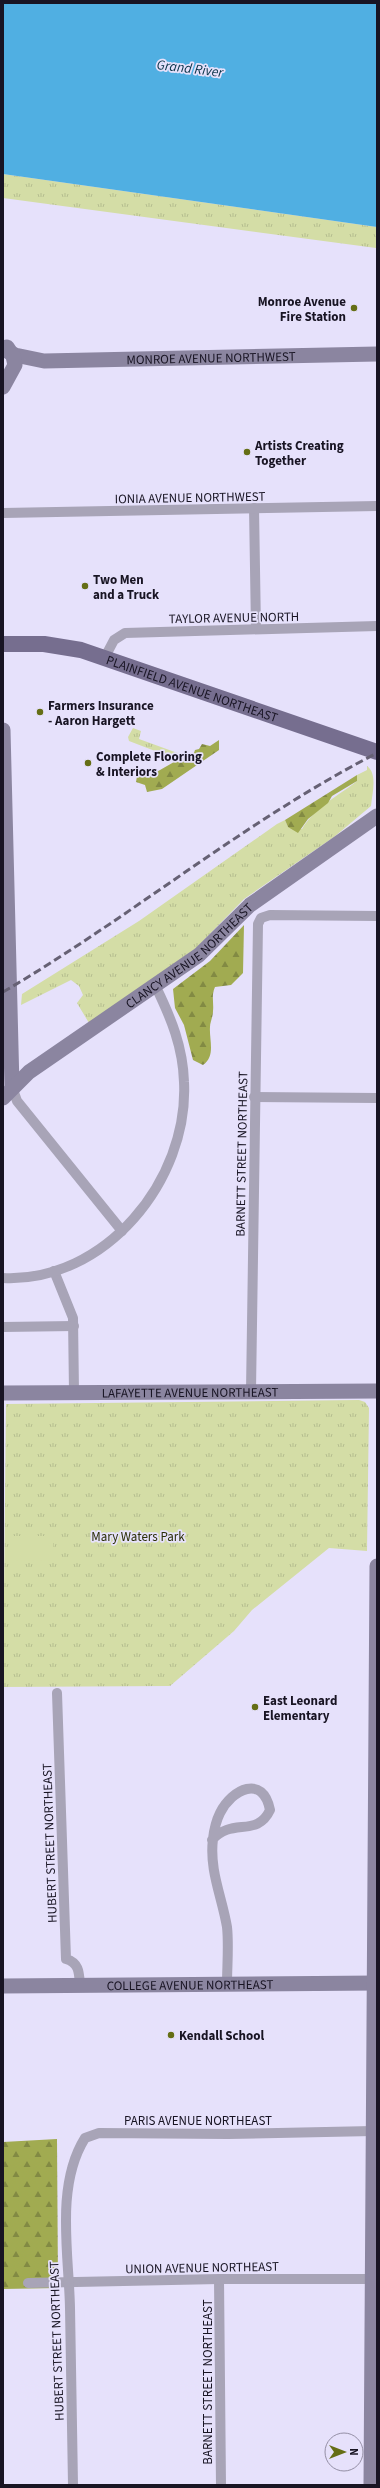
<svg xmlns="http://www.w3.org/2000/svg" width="380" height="2488" font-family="'Source Sans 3',sans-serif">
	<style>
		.grass { fill: url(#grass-tufts) }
		.forest { fill: url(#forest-firs) }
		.pitch { fill: #d4dda6 }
		.water { fill: #50afe2 }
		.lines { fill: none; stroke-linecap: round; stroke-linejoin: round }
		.street { stroke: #a8a4b7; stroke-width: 10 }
		.secondary { stroke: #8b85a0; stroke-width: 15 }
		.primary { stroke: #766e8f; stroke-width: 16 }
		.rail { stroke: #666174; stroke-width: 3; stroke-dasharray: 8 4; stroke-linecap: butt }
		.poi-dot { fill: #656e15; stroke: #e6e1fb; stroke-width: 1.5 }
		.labels { text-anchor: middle; stroke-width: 3.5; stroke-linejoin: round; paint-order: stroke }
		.poi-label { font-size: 13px; font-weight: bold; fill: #181423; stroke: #e6e1fb; text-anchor: start }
		.street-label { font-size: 13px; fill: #181423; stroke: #e6e1fb }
		.park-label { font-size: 13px; fill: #2b2f07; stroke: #e6e1fb }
		.water-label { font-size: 14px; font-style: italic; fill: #073247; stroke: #e6e1fb }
	</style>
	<defs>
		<pattern id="grass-tufts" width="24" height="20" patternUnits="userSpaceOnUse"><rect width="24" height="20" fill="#d4dda6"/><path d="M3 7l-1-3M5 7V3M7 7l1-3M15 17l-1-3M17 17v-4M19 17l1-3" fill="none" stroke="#b5bd8f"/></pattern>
		<pattern id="forest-firs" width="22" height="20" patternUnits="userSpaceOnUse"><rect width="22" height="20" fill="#a1ab51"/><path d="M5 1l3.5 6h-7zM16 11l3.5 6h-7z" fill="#828a43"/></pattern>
	</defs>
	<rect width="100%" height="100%" fill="#e6e1fb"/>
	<!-- grass -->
	<g class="grass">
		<path d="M 3,174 L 377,227 L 376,248 L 3,198 Z"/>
		<path d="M 133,728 L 141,731 L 139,739 L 183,755 L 176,759 L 129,741 L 128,737 Z"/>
		<path d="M 367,766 C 378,774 372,794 371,806 L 334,837 L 244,899 L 195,949 L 89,1023 L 77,1003 L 83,995 L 79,986 L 71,980 L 21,1005 L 22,994 L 139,921 L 277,824 L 285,820 L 288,827 L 302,829 C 316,806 337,797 357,781 L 357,775 L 367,770 Z"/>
		<path d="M 359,1400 L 365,1402 L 369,1408 L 367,1551 L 329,1548 L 252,1610 L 234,1631 L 170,1686 L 3,1687 L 6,1404 Z"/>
	</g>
	<!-- forest -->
	<g class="forest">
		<path d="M 219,740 L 219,750 L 162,789 L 147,792 L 145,785 L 136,782 L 137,776 L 153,774 L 174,762 L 176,759 L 183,755 L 192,758 L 195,750 L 199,749 L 202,744 L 210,746 Z"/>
		<path d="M 357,775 L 357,781 L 332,796 L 328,803 L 308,819 L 298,833 L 288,827 L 285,820 Z"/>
		<path d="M 244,925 L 243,973 L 231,985 L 215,987 C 211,996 214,1002 213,1011 C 213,1017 210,1022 210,1027 C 209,1040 216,1056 203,1065 L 193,1060 L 184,1025 L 175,1008 L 173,989 L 210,961 Z"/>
		<path d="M 57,2139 L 58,2288 L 3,2289 L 3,2142 Z"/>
	</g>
	<!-- pitch -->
	<path class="pitch" d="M 13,1536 L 53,1536 L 53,1560 L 13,1561 Z"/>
	<!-- water -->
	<path class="water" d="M 3,3 L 377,3 L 377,227 L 3,174 Z"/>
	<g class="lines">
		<!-- street -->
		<g class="street">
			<path d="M 254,508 L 256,629"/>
			<path d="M 3,513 L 377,506"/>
			<path d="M 105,657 L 114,640 L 125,633 L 377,626"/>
			<path d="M 12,1087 L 17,1101 L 122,1231"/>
			<path d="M 254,1097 L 377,1098"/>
			<path d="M 54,1271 L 73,1318 L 74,1392"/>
			<path d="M 3,1278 C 105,1283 189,1180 184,1082 C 183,1047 171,1018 156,987"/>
			<path d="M 3,1327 L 74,1326"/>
			<path d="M 251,1391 L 258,924 L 261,918 L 270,915 L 377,916"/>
			<path d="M 57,1693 L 66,1959 C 80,1963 79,1974 80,1986"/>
			<path d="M 212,1840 C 232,1817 257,1838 270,1810 C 263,1774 232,1789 220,1813 C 216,1821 214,1830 213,1839 C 209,1870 222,1897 227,1927 C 229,1945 227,1966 227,1985"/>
			<path d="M 219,2279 L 221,2485"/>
			<path d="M 28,2283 L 219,2279 L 377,2279"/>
			<path d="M 73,2485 C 72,2426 71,2367 70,2308 C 69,2255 55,2186 85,2138 L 99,2133 L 228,2134 L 373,2131"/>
		</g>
		<!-- secondary -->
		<g class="secondary">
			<path id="s1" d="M 3,349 L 15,355 L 44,361 L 377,354"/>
			<path d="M 3,387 L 15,365 L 13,356 L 7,347"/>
			<path d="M 3,730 L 12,1087"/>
			<path id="s2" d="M 3,1098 L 29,1072 L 199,955 L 250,905 L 377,816"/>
			<path id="s3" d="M 3,1393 L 377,1391"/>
			<path id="s4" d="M 3,1986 L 377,1983"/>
			<path d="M 371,2485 L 377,1566"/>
		</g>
		<!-- primary -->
		<path class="primary" id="s5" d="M 3,644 L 44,644 L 81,650 L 377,752"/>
		<!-- rail -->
		<path class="rail" d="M 3,992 C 131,917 245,821 377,753"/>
	</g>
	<!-- markers -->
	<g class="poi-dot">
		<circle cx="354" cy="308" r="4"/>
		<circle cx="247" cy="452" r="4"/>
		<circle cx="85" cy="586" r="4"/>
		<circle cx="40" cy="712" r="4"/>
		<circle cx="88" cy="763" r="4"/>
		<circle cx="255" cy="1707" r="4"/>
		<circle cx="171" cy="2035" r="4"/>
	</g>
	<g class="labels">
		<!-- poi labels -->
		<g class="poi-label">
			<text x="346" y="306" text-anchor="end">Monroe Avenue<tspan x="346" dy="15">Fire Station</tspan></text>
			<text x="255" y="450">Artists Creating<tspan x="255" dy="15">Together</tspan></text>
			<text x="93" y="584">Two Men<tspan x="93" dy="15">and a Truck</tspan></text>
			<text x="48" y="710">Farmers Insurance<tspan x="48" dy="15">- Aaron Hargett</tspan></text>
			<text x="96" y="761">Complete Flooring<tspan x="96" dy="15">&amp; Interiors</tspan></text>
			<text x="263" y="1705">East Leonard<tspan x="263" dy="15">Elementary</tspan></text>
			<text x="179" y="2040">Kendall School</text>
		</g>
		<!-- street labels -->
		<g class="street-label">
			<text dy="5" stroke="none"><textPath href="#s1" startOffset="210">MONROE AVENUE NORTHWEST</textPath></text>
			<text transform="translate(190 497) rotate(-1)" y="5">IONIA AVENUE NORTHWEST</text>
			<text transform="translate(234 617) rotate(-1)" y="5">TAYLOR AVENUE NORTH</text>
			<text dy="5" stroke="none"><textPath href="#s5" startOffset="196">PLAINFIELD AVENUE NORTHEAST</textPath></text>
			<text dy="5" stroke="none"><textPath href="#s2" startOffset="235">CLANCY AVENUE NORTHEAST</textPath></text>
			<text transform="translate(241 1154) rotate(-89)" y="5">BARNETT STREET NORTHEAST</text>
			<text dy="5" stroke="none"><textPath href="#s3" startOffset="187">LAFAYETTE AVENUE NORTHEAST</textPath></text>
			<text transform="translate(49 1843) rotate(-92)" y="5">HUBERT STREET NORTHEAST</text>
			<text dy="5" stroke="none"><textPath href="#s4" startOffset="187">COLLEGE AVENUE NORTHEAST</textPath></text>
			<text x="198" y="2125">PARIS AVENUE NORTHEAST</text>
			<text transform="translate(202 2267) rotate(-1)" y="5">UNION AVENUE NORTHEAST</text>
			<text transform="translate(56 2341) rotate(-92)" y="5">HUBERT STREET NORTHEAST</text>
			<text transform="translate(207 2382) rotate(-90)" y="5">BARNETT STREET NORTHEAST</text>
		</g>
		<!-- park labels -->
		<g class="park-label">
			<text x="138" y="1541">Mary Waters Park</text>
		</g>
		<!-- water labels -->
		<g class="water-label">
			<text transform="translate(190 68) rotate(7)" y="5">Grand River</text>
		</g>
	</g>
	<!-- border -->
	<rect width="380" height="2488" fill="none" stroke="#181423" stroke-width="8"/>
	<!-- north arrow -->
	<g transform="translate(344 2452) rotate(90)"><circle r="19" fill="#e6e1fb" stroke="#948fa5"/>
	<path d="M0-3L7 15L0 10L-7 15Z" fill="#656e15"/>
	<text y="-6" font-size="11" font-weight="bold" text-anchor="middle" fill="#181423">N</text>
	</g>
</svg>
